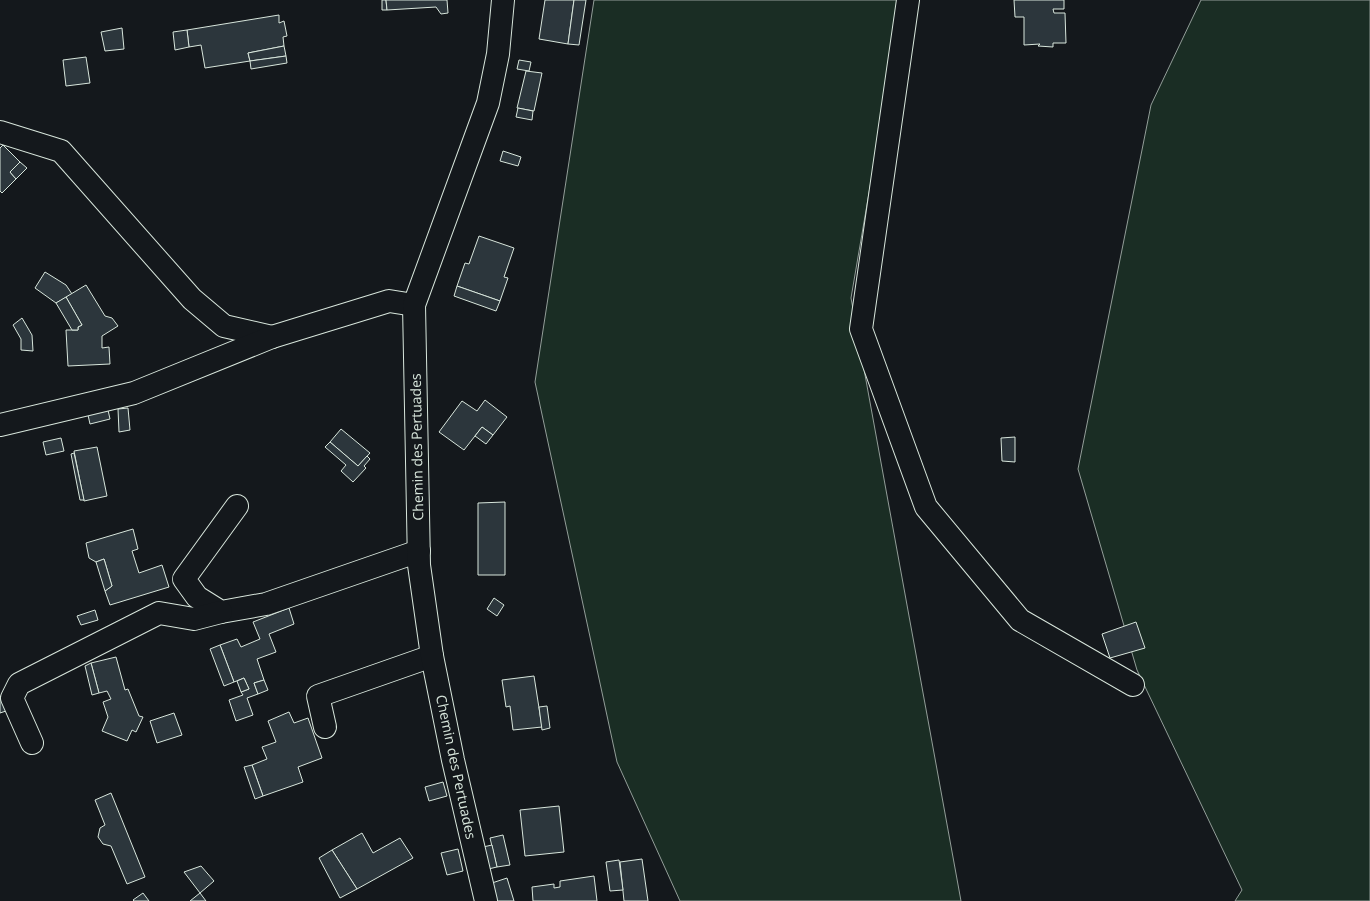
<svg xmlns="http://www.w3.org/2000/svg" width="1370" height="901" font-family="'Open Sans',sans-serif">
	<style>
		.green { fill: #1a2d24; stroke: #939e99 }
		.building { fill: #2c363c; stroke: #d8e6dc }
		.lines { fill: none; stroke-linecap: round; stroke-linejoin: round }
		.minor-casing { stroke: #d8e6dc; stroke-width: 24 }
		.minor { stroke: #14181c; stroke-width: 22 }
		.labels { text-anchor: middle; stroke-width: 3; stroke-linejoin: round; paint-order: stroke }
		.street-label { font-size: 14px; fill: #d8e6dc; stroke: #14181c }
	</style>
	<rect width="100%" height="100%" fill="#14181c"/>
	<!-- green -->
	<g class="green">
		<path d="M 594,0 L 902,0 L 851,298 L 961,901 L 680,901 L 617,762 L 535,382 Z"/>
		<path d="M 1201,0 L 1370,0 L 1370,901 L 1235,901 L 1242,890 L 1137,670 L 1078,469 L 1151,105 Z"/>
	</g>
	<!-- building -->
	<g class="building">
		<path d="M 382,0 L 386,0 L 387,10 L 382,10 Z"/>
		<path d="M 386,0 L 447,0 L 448,13 L 441,14 L 436,7 L 387,10 Z"/>
		<path d="M 545,0 L 574,0 L 568,44 L 539,39 Z"/>
		<path d="M 574,0 L 586,0 L 579,45 L 568,44 Z"/>
		<path d="M 1014,0 L 1064,0 L 1064,9 L 1053,9 L 1054,13 L 1065,13 L 1066,43 L 1053,43 L 1053,47 L 1038,46 L 1040,44 L 1024,45 L 1024,17 L 1015,17 Z"/>
		<path d="M 279,15 L 279,23 L 284,21 L 287,36 L 283,37 L 284,46 L 248,53 L 250,61 L 205,68 L 201,45 L 189,47 L 187,30 Z"/>
		<path d="M 122,28 L 124,49 L 105,51 L 101,32 Z"/>
		<path d="M 187,30 L 189,47 L 175,50 L 173,32 Z"/>
		<path d="M 284,46 L 286,56 L 250,61 L 248,53 Z"/>
		<path d="M 286,56 L 287,63 L 251,69 L 250,61 Z"/>
		<path d="M 86,57 L 90,83 L 66,86 L 63,60 Z"/>
		<path d="M 519,60 L 531,62 L 529,71 L 517,69 Z"/>
		<path d="M 526,71 L 542,73 L 534,111 L 517,108 Z"/>
		<path d="M 518,108 L 533,111 L 532,120 L 516,117 Z"/>
		<path d="M 3,145 L 20,162 L 10,172 L 16,179 L 2,193 L 0,191 L 0,148 Z"/>
		<path d="M 503,151 L 521,157 L 518,166 L 500,161 Z"/>
		<path d="M 20,162 L 27,168 L 16,179 L 10,172 Z"/>
		<path d="M 479,236 L 514,248 L 504,277 L 508,278 L 500,301 L 457,286 L 465,263 L 469,264 Z"/>
		<path d="M 45,272 L 66,285 L 72,294 L 56,303 L 35,288 Z"/>
		<path d="M 86,285 L 105,316 L 112,318 L 118,326 L 102,336 L 102,348 L 109,347 L 110,364 L 68,366 L 66,330 L 78,330 L 78,327 L 82,325 L 66,297 Z"/>
		<path d="M 457,286 L 500,301 L 496,311 L 454,296 Z"/>
		<path d="M 66,297 L 82,325 L 78,327 L 78,330 L 72,330 L 56,303 Z"/>
		<path d="M 22,318 L 32,335 L 33,351 L 21,350 L 21,339 L 13,325 Z"/>
		<path d="M 485,400 L 507,417 L 493,435 L 482,427 L 464,450 L 439,432 L 462,401 L 477,411 Z"/>
		<path d="M 128,408 L 130,430 L 119,432 L 118,409 Z"/>
		<path d="M 108,410 L 110,419 L 90,424 L 88,415 Z"/>
		<path d="M 482,427 L 493,435 L 486,444 L 475,436 Z"/>
		<path d="M 341,429 L 370,453 L 358,466 L 330,442 Z"/>
		<path d="M 1015,437 L 1015,462 L 1002,461 L 1001,438 Z"/>
		<path d="M 61,438 L 64,451 L 46,455 L 43,442 Z"/>
		<path d="M 330,442 L 358,466 L 367,456 L 370,459 L 364,466 L 366,468 L 353,482 L 341,471 L 346,465 L 325,447 Z"/>
		<path d="M 97,447 L 107,496 L 84,501 L 74,451 Z"/>
		<path d="M 74,453 L 84,500 L 80,500 L 71,454 Z"/>
		<path d="M 505,502 L 505,575 L 478,575 L 478,503 Z"/>
		<path d="M 133,529 L 138,549 L 132,551 L 139,573 L 162,565 L 169,587 L 110,605 L 105,591 L 112,586 L 104,559 L 96,562 L 89,558 L 86,543 Z"/>
		<path d="M 104,559 L 112,586 L 105,591 L 96,562 Z"/>
		<path d="M 494,598 L 504,605 L 497,616 L 487,609 Z"/>
		<path d="M 289,608 L 294,624 L 269,634 L 276,652 L 257,659 L 264,680 L 254,683 L 258,694 L 247,698 L 253,715 L 236,721 L 229,700 L 243,695 L 241,692 L 249,689 L 244,678 L 234,682 L 220,645 L 237,639 L 241,647 L 260,639 L 253,622 Z"/>
		<path d="M 95,610 L 98,620 L 81,625 L 77,616 Z"/>
		<path d="M 1136,622 L 1145,648 L 1110,658 L 1102,634 Z"/>
		<path d="M 220,645 L 234,682 L 224,686 L 210,649 Z"/>
		<path d="M 116,657 L 125,690 L 128,689 L 139,716 L 143,717 L 136,732 L 132,730 L 127,741 L 102,731 L 108,717 L 103,702 L 111,699 L 107,691 L 99,693 L 91,663 Z"/>
		<path d="M 91,663 L 99,693 L 92,695 L 85,666 Z"/>
		<path d="M 534,676 L 542,727 L 513,730 L 510,706 L 506,707 L 502,680 Z"/>
		<path d="M 244,678 L 249,689 L 241,692 L 237,681 Z"/>
		<path d="M 264,680 L 268,690 L 258,694 L 254,683 Z"/>
		<path d="M 0,696 L 6,711 L 0,713 Z"/>
		<path d="M 547,706 L 550,728 L 542,730 L 539,707 Z"/>
		<path d="M 289,712 L 294,723 L 308,718 L 322,758 L 298,767 L 303,782 L 263,796 L 252,765 L 267,759 L 262,747 L 276,742 L 268,721 Z"/>
		<path d="M 174,713 L 182,735 L 157,743 L 150,721 Z"/>
		<path d="M 252,765 L 263,796 L 255,799 L 244,767 Z"/>
		<path d="M 443,782 L 447,796 L 429,801 L 425,787 Z"/>
		<path d="M 111,793 L 145,877 L 127,884 L 111,846 L 103,844 L 98,837 L 100,828 L 105,825 L 95,800 Z"/>
		<path d="M 559,806 L 564,852 L 525,856 L 520,810 Z"/>
		<path d="M 362,833 L 373,853 L 400,838 L 413,858 L 357,889 L 332,850 Z"/>
		<path d="M 503,835 L 510,865 L 497,867 L 490,838 Z"/>
		<path d="M 492,845 L 497,867 L 484,870 L 483,847 Z"/>
		<path d="M 458,849 L 463,871 L 447,875 L 441,853 Z"/>
		<path d="M 332,850 L 357,889 L 340,898 L 319,858 Z"/>
		<path d="M 642,859 L 648,901 L 624,901 L 620,862 Z"/>
		<path d="M 619,860 L 623,890 L 610,891 L 606,862 Z"/>
		<path d="M 201,866 L 214,881 L 200,893 L 184,872 Z"/>
		<path d="M 594,876 L 597,901 L 533,901 L 532,887 L 554,884 L 554,888 L 560,887 L 560,881 Z"/>
		<path d="M 507,878 L 514,901 L 497,901 L 492,883 Z"/>
		<path d="M 143,893 L 149,901 L 134,901 L 133,900 Z"/>
		<path d="M 200,893 L 206,901 L 190,901 Z"/>
	</g>
	<g class="lines">
		<defs>
			<g id="minor">
				<path d="M 908,0 L 861,329 L 926,507 L 1020,620 L 1133,685"/>
				<path d="M 0,132 L 61,151 L 192,299 L 224,326 L 272,337"/>
				<path d="M 0,425 L 134,393 L 272,337 L 389,301 L 414,305"/>
				<path d="M 237,506 L 184,579 L 197,597 L 221,612 L 266,604 L 419,551"/>
				<path d="M 325,727 L 318,696 L 432,656"/>
				<path d="M 32,743 L 12,698 L 19,684 L 159,613 L 194,619 L 221,612"/>
				<path d="M 486,901 L 453,760 L 432,656 L 419,565 L 414,305 L 488,103 L 498,54 L 503,0"/>
			</g>
		</defs>
		<!-- minor casing -->
		<use href="#minor" class="minor-casing"/>
		<!-- minor -->
		<use href="#minor" class="minor"/>
	</g>
	<g class="labels">
		<!-- street labels -->
		<g class="street-label">
			<text transform="translate(417 447) rotate(-91)" y="5">Chemin des Pertuades</text>
			<text transform="translate(456 767) rotate(78)" y="5">Chemin des Pertuades</text>
		</g>
	</g>
</svg>
